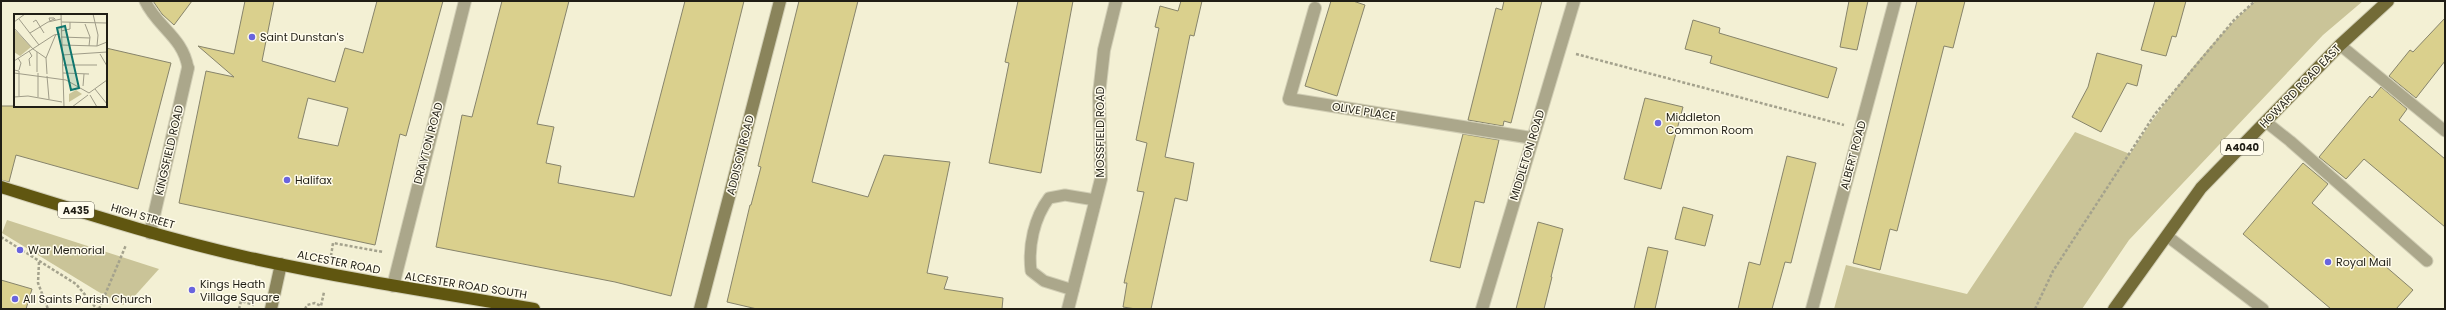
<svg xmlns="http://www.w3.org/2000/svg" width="2446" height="310" font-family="Poppins,sans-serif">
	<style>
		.green { fill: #cac498 }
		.building { fill: #dad08d; stroke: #87846b; fill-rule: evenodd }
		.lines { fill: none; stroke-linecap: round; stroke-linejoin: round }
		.lane-casing { stroke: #d1ceb5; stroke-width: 13 }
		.street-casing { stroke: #d1ceb5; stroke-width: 14 }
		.secondary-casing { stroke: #d1ceb5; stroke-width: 14 }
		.primary-casing { stroke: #d1ceb5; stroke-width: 14 }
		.highway-casing { stroke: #d1ceb5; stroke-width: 14 }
		.path { stroke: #a4a28d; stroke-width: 2.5; stroke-dasharray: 3 2; stroke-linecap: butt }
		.lane { stroke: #aba78b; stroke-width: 11 }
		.street { stroke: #aba78b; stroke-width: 12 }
		.secondary { stroke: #8a845b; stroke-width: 12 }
		.primary { stroke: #736b37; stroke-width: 12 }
		.highway { stroke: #605610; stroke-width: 12 }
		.poi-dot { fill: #6964de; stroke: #fffcec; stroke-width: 1.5 }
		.labels { text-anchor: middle; stroke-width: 3; stroke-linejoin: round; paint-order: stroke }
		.shield { fill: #fffcec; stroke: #636156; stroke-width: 1 }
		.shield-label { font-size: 10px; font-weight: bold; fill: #201e15 }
		.poi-label { font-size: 11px; fill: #201e15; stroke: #fffcec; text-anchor: start }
		.street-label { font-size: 11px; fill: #201e15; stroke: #fffcec }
		.inset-road { fill: none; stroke: #9f9c88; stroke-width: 1 }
		.view { fill: #0f766e; fill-opacity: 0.15; stroke: #0f766e; stroke-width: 2 }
		.inset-edge { fill: none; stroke: #201e15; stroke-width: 2 }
	</style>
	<rect width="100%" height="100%" fill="#f3f0d4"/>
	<!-- green -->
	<g class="green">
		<path d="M 2255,1 L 2363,1 L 2323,35 L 2129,240 L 2082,309 L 1834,309 L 1846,265 L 1967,294 L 2075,132 L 2130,154 C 2165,100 2207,45 2255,1 Z"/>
		<path d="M 7,220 L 159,269 L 132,299 L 123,305 L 97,291 L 2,233 Z"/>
	</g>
	<!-- building -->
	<g class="building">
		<path d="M 153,1 L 192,1 L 174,25 L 162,14 Z"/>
		<path d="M 245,1 L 274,1 L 262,61 L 335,82 L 345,48 L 363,53 L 377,1 L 443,1 L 406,136 L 400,134 L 375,245 L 179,203 L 206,71 L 234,77 L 198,46 L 234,54 ZM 308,98 L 348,108 L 338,146 L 298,138 Z"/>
		<path d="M 502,1 L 569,1 L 537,124 L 554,127 L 546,163 L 561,166 L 558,183 L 634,197 L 685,1 L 744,1 L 671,296 L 615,282 L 436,247 L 462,115 L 472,117 Z"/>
		<path d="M 799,1 L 858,1 L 812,182 L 868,197 L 884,155 L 950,162 L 927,273 L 948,277 L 944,289 L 1003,298 L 1002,309 L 757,309 L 727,302 L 750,205 L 751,205 L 761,167 L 758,166 Z"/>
		<path d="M 1018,1 L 1073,1 L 1041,173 L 989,163 L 1009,63 L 1005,62 Z"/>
		<path d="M 1181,1 L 1202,1 L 1194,36 L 1190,35 L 1165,157 L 1194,163 L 1187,201 L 1175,198 L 1151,309 L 1136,309 L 1123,307 L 1127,283 L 1124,283 L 1144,192 L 1137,191 L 1147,143 L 1136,140 L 1159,28 L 1155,27 L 1160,6 L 1178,11 Z"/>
		<path d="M 1331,1 L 1353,1 L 1365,5 L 1337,96 L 1305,86 Z"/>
		<path d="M 1504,1 L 1542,1 L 1511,123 L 1504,121 L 1503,126 L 1468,120 L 1496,8 L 1502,10 Z"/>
		<path d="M 1849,1 L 1868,1 L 1857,50 L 1840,47 Z"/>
		<path d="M 1917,1 L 1965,1 L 1953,48 L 1944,46 L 1897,231 L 1890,229 L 1880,270 L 1853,263 Z"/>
		<path d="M 2155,1 L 2186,1 L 2176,37 L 2172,36 L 2166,56 L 2141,50 Z"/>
		<path d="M 2445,18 L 2445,61 L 2416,98 L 2389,76 L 2410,50 L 2413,52 Z"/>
		<path d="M 1693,20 L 1720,28 L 1719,33 L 1837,68 L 1828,98 L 1710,63 L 1712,56 L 1685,49 Z"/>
		<path d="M 106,48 L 171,63 L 138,189 L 16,155 L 9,182 L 1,180 L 1,106 L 106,106 Z"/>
		<path d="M 2097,53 L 2142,65 L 2137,86 L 2127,83 L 2101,132 L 2072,117 L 2088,87 Z"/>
		<path d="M 2381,87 L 2407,109 L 2399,120 L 2445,159 L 2445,227 L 2364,159 L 2346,179 L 2319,157 L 2370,96 L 2372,98 Z"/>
		<path d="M 1645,98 L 1683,107 L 1661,189 L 1624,179 Z"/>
		<path d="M 1463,134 L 1499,140 L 1484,203 L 1475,201 L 1460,268 L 1430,261 Z"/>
		<path d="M 1787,156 L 1816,163 L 1791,263 L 1785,262 L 1772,309 L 1738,309 L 1749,262 L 1760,265 Z"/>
		<path d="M 2303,163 L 2328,184 L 2312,203 L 2413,290 L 2396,309 L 2331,309 L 2243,234 Z"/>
		<path d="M 1683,207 L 1713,215 L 1705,246 L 1675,239 Z"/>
		<path d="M 1538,222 L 1563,229 L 1551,277 L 1552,277 L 1544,309 L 1516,309 Z"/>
		<path d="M 1648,247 L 1668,251 L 1655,309 L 1634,309 Z"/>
		<path d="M 1,280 L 32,289 L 26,309 L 1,309 Z"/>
	</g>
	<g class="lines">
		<defs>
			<g id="lane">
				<path d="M 145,1 C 157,27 183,37 188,68"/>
				<path d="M 2340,45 L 2445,131"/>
				<path d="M 2266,122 L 2290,141 L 2427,261"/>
				<path d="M 2167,236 L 2263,309"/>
				<path d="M 1073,290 L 1044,281 L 1031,271 C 1028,246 1034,218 1049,198 L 1065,195 L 1095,200"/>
			</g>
			<g id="street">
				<path d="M 1315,8 L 1289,99 L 1532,138"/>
				<path d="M 150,233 L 188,68"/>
				<path d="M 393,286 L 465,1"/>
				<path d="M 1068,309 L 1101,179 L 1099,94 L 1104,50 L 1116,1"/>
				<path d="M 1482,309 L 1574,1"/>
				<path d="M 1812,309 L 1895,1"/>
			</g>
			<g id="secondary">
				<path d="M 271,309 L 281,264"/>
				<path d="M 700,309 L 780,1"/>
			</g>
			<path id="primary" d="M 2114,309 L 2201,188 L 2340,45 L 2388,1"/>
			<path id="highway" d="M 1,187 C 82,212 163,238 246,257 C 341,278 438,293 534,309"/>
		</defs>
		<!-- lane casing -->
		<use href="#lane" class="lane-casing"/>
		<!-- street casing -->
		<use href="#street" class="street-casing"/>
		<!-- secondary casing -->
		<use href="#secondary" class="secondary-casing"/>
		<!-- primary casing -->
		<use href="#primary" class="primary-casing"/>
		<!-- highway casing -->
		<use href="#highway" class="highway-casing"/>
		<!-- path -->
		<g class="path">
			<path d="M 1576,54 L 1844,125"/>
			<path d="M 1,237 L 76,284 L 97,309"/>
			<path d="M 331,256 L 333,243 L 383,252"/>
			<path d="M 39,262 L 38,283 L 48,309"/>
			<path d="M 99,309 L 126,245"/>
			<path d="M 239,309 L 241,301 L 254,305"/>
			<path d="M 305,309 L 307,305 L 315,303 L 321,306 L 324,292"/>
			<path d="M 2035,309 L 2053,271 L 2155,114 L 2234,20 L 2255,1"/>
		</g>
		<!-- lane -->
		<use href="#lane" class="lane"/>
		<!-- street -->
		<use href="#street" class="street"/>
		<!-- secondary -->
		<use href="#secondary" class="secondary"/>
		<!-- primary -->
		<use href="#primary" class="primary"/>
		<!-- highway -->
		<use href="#highway" class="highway"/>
	</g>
	<!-- markers -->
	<g class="poi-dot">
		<circle cx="252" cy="37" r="4"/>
		<circle cx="1658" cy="123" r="4"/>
		<circle cx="287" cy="180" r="4"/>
		<circle cx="20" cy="250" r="4"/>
		<circle cx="2328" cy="262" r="4"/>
		<circle cx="192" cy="290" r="4"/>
		<circle cx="15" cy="299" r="4"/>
	</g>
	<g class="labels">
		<!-- shield labels -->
		<g class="shield">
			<rect x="2221" y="139" width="42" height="16" rx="3"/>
			<rect x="58" y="202" width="36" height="16" rx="3"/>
		</g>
		<g class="shield-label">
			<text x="2242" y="151">A4040</text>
			<text x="76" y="214">A435</text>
		</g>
		<!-- poi labels -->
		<g class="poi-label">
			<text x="260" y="41">Saint Dunstan's</text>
			<text x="1666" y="121">Middleton<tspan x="1666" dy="13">Common Room</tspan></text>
			<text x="295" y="184">Halifax</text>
			<text x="28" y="254">War Memorial</text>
			<text x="2336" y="266">Royal Mail</text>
			<text x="200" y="288">Kings Heath<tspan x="200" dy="13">Village Square</tspan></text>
			<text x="23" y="303">All Saints Parish Church</text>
		</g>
		<!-- street labels -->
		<g class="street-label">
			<text transform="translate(2300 86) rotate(-46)" y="4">HOWARD ROAD EAST</text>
			<text transform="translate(1364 111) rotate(9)" y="4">OLIVE PLACE</text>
			<text transform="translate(1100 132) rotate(-90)" y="4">MOSSFIELD ROAD</text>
			<text transform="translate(428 143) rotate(-75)" y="4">DRAYTON ROAD</text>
			<text transform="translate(169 150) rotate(-77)" y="4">KINGSFIELD ROAD</text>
			<text transform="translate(740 155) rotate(-76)" y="4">ADDISON ROAD</text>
			<text transform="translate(1527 155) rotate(-73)" y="4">MIDDLETON ROAD</text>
			<text transform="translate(1853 155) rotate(-75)" y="4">ALBERT ROAD</text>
			<text transform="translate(143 216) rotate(16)" y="4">HIGH STREET</text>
			<text transform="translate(339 262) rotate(11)" y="4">ALCESTER ROAD</text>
			<text transform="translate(466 285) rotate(9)" y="4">ALCESTER ROAD SOUTH</text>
		</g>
	</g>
	<!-- overview -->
	<g transform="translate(14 14)">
		<rect width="93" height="93" fill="#f3f0d4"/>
		<path d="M 0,15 L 17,33 L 6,42 L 0,38 ZM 62,76 L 68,80 L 55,88 L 55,80 Z" fill="#cac498"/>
		<path class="inset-road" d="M 47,0 L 50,93M 79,0 L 84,21 L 83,32M 5,5 L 25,31M 40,5 L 36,7 L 35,4 L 40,4 L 41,5 L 41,6M 0,8 L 11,0M 19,8 L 22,6 L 30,19M 34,8 L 47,5M 48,8 L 93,9M 71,10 L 76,23 L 75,32M 0,14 L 19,35M 47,17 L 56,15 L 56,8M 93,17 L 93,32M 16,19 L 34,8M 47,23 L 76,24M 47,31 L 83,32 L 93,28M 19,35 L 32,44M 15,37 L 18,42 L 15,45 L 16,52M 23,38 L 23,58M 86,40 L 93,52M 48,41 L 93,38M 4,44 L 7,49 L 5,56M 0,47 L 40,21 L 46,20M 49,51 L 83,51M 0,56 L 5,57 L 5,82M 0,59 L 52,66 L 75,79M 24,59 L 24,83M 49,59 L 75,60M 33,60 L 32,44 L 42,20M 33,62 L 35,85M 69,72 L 70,60M 81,75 L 93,90M 75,79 L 93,66M 76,81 L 83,93M 0,83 L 14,82 L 48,88M 58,93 L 74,81"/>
		<path class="view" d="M 51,12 L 65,74 L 57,76 L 43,14 Z"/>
		<rect width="93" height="93" class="inset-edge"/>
	</g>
	<!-- border -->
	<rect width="2446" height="310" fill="none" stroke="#201e15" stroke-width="4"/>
</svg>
